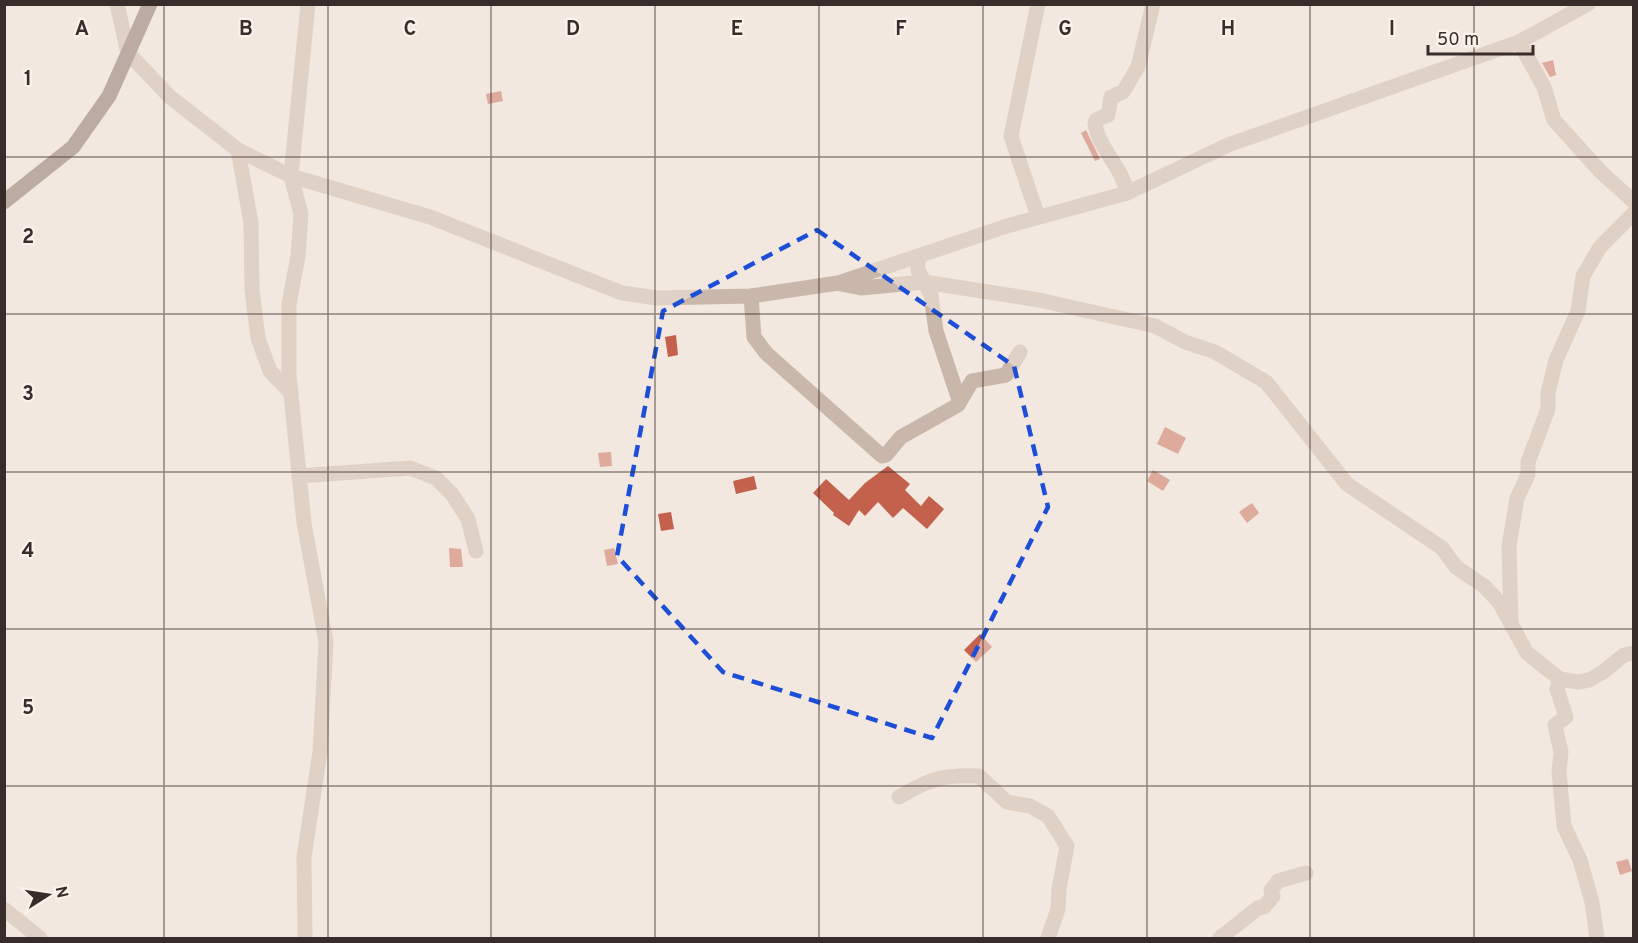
<svg xmlns="http://www.w3.org/2000/svg" width="1638" height="943" font-family="Overpass,sans-serif">
	<style>
		.building { fill: #c3614c }
		.lines { fill: none; stroke-linecap: round; stroke-linejoin: round }
		.minor { stroke: #cab7ab; stroke-width: 15 }
		.major { stroke: #7a635b; stroke-width: 15 }
		.marked { fill: none; stroke: #1d4ed8; stroke-width: 4.5; stroke-dasharray: 12 8; stroke-linejoin: round }
		.grid { fill: none; stroke: #382d2a; stroke-width: 1.5; stroke-opacity: 0.55 }
		.grid-label { font-size: 20px; text-anchor: middle; font-weight: bold; fill: #382d2a; stroke: #faf2eb; stroke-width: 4.5; stroke-linejoin: round; paint-order: stroke }
	</style>
	<rect width="100%" height="100%" fill="#f2e8df"/>
	<!-- building -->
	<g class="building">
		<path d="M 1553,60 L 1556,75 L 1550,77 L 1542,63 Z"/>
		<path d="M 501,91 L 503,101 L 488,104 L 486,94 Z"/>
		<path d="M 1086,130 L 1100,159 L 1095,161 L 1081,133 Z"/>
		<path d="M 676,335 L 678,355 L 668,357 L 665,337 Z"/>
		<path d="M 1165,427 L 1186,438 L 1178,454 L 1157,444 Z"/>
		<path d="M 611,452 L 612,466 L 600,467 L 598,453 Z"/>
		<path d="M 888,466 L 910,484 L 905,490 L 921,506 L 929,496 L 944,509 L 927,529 L 903,508 L 893,518 L 878,502 L 865,516 L 859,510 L 849,526 L 833,515 L 834,513 L 813,493 L 826,479 L 849,500 L 865,483 Z"/>
		<path d="M 1153,470 L 1170,480 L 1163,491 L 1147,481 Z"/>
		<path d="M 754,476 L 757,489 L 736,494 L 733,481 Z"/>
		<path d="M 1252,503 L 1259,513 L 1247,523 L 1239,512 Z"/>
		<path d="M 671,512 L 674,529 L 661,531 L 658,514 Z"/>
		<path d="M 449,548 L 461,549 L 463,567 L 450,567 Z"/>
		<path d="M 614,548 L 618,564 L 607,566 L 604,550 Z"/>
		<path d="M 980,634 L 992,647 L 976,662 L 964,650 Z"/>
		<path d="M 1628,859 L 1632,871 L 1620,875 L 1616,862 Z"/>
	</g>
	<g class="lines">
		<!-- minor -->
		<g class="minor">
			<path d="M 117,4 L 128,53 L 170,97 L 238,150 L 291,176 L 430,217 L 622,293 L 657,298 L 751,296 L 838,283 L 1007,226 L 1127,193 L 1228,145 L 1519,42 L 1588,4"/>
			<path d="M 1038,4 L 1011,136 L 1038,217"/>
			<path d="M 1519,42 L 1544,87 L 1554,120 L 1600,171 L 1634,202"/>
			<path d="M 238,150 L 251,223 L 252,290 L 258,338 L 270,371 L 291,393"/>
			<path d="M 1127,193 C 1123,168 1099,149 1095,124 L 1096,120 L 1108,115 L 1111,97 L 1123,92 L 1138,67 L 1153,4"/>
			<path d="M 918,256 L 918,270 L 931,295 L 936,331 L 959,400"/>
			<path d="M 841,284 L 861,288 L 924,282 L 1039,300 L 1155,326 L 1185,342 L 1215,352 L 1266,382 L 1347,484 L 1442,548 L 1456,567 L 1484,586 L 1499,602 L 1527,653 L 1560,679 L 1578,682 L 1589,680 L 1603,672 L 1624,655 L 1634,653"/>
			<path d="M 751,296 L 754,337 L 766,353 L 882,456 L 886,455 L 901,437 L 958,405 L 972,381 L 1006,375 L 1020,352"/>
			<path d="M 299,476 L 410,468 L 436,478 L 452,494 L 468,519 L 476,551"/>
			<path d="M 1511,623 L 1509,546 L 1517,498 L 1528,475 L 1528,462 L 1548,409 L 1548,393 L 1556,360 L 1578,311 L 1583,276 L 1600,247 L 1634,213"/>
			<path d="M 1560,679 L 1557,689 L 1566,717 L 1555,725 L 1561,752 L 1559,772 L 1564,826 L 1580,860 L 1592,902 L 1597,938"/>
			<path d="M 899,797 C 930,779 943,774 979,776 L 1007,802 L 1030,806 L 1048,816 L 1067,846 L 1059,889 L 1058,909 L 1048,938"/>
			<path d="M 4,909 L 40,938"/>
			<path d="M 305,938 L 304,857 L 320,752 L 326,642 L 304,523 L 289,375 L 289,304 L 298,256 L 301,214 L 291,176 L 308,4"/>
			<path d="M 1220,938 L 1258,908 L 1264,907 L 1273,896 L 1271,890 L 1278,881 L 1306,873"/>
		</g>
		<!-- major -->
		<path class="major" d="M 4,202 L 73,147 L 109,96 L 150,4"/>
	</g>
	<!-- marked area -->
	<path d="M0 0H1638V943H0ZM 817,230 L 1014,366 L 1048,507 L 932,738 L 723,672 L 617,556 L 663,311 Z" fill="#f2e8df" fill-opacity=".55" fill-rule="evenodd"/>
	<path class="marked" d="M 817,230 L 1014,366 L 1048,507 L 932,738 L 723,672 L 617,556 L 663,311 Z"/>
	<!-- grid -->
	<path class="grid" d="M 164,4 L 164,938M 328,4 L 328,938M 491,4 L 491,938M 655,4 L 655,938M 819,4 L 819,938M 983,4 L 983,938M 1147,4 L 1147,938M 1310,4 L 1310,938M 1474,4 L 1474,938M 4,157 L 1634,157M 4,314 L 1634,314M 4,472 L 1634,472M 4,629 L 1634,629M 4,786 L 1634,786"/>
	<g class="grid-label">
		<text x="82" y="35">A</text>
		<text x="246" y="35">B</text>
		<text x="410" y="35">C</text>
		<text x="573" y="35">D</text>
		<text x="737" y="35">E</text>
		<text x="901" y="35">F</text>
		<text x="1065" y="35">G</text>
		<text x="1228" y="35">H</text>
		<text x="1392" y="35">I</text>
		<text x="28" y="85">1</text>
		<text x="28" y="243">2</text>
		<text x="28" y="400">3</text>
		<text x="28" y="557">4</text>
		<text x="28" y="714">5</text>
	</g>
	<!-- border -->
	<rect width="1638" height="943" fill="none" stroke="#382d2a" stroke-width="12"/>
	<!-- north arrow -->
	<g transform="translate(48 895) rotate(78)" stroke="#faf2eb" stroke-width="4.5" paint-order="stroke">
	<path d="M0-4.5L10 22L0 15L-10 22Z" fill="#382d2a"/>
	<text y="-9" font-size="16" font-weight="bold" text-anchor="middle" fill="#382d2a">N</text>
	</g>
	<!-- scale -->
	<path d="M1428 45v9h105v-9" fill="none" stroke="#382d2a" stroke-width="3"/>
	<text x="1437" y="45" font-size="18" fill="#382d2a" stroke="#faf2eb" stroke-width="4.5" paint-order="stroke">50 m</text>
</svg>
